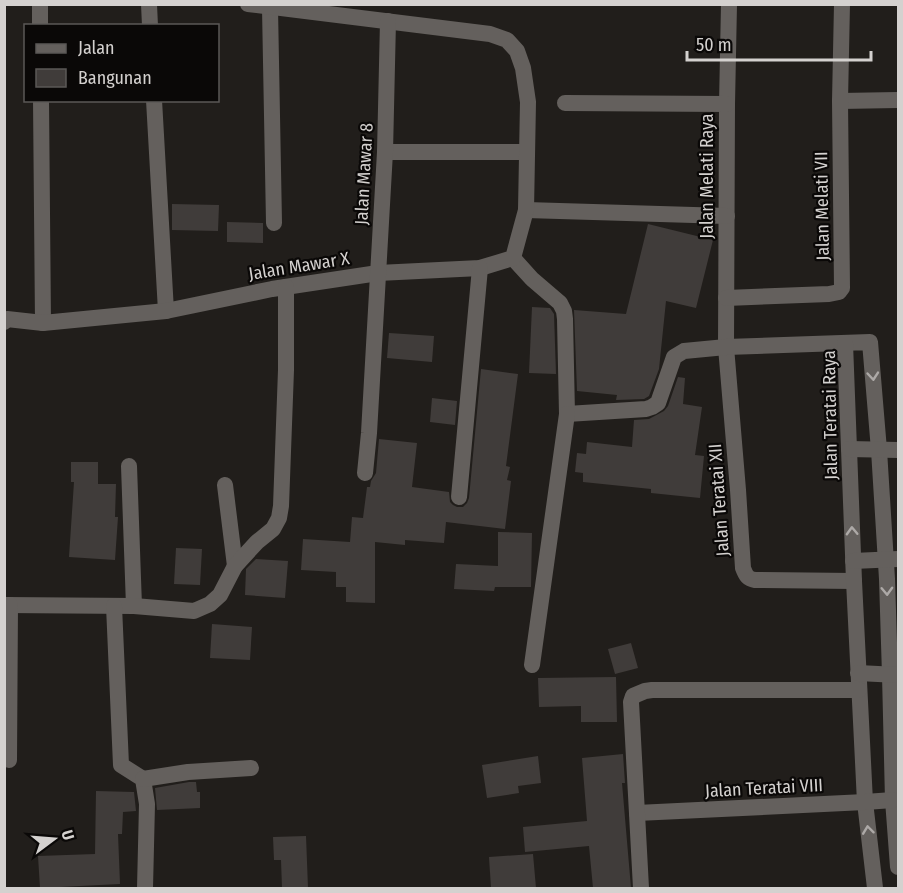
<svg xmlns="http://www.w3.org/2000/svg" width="903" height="893" font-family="'Fira Sans Condensed',sans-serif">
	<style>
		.building { fill: #403c3a }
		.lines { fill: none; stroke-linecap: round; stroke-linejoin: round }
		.minor { stroke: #64605d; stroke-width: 16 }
		.oneway { stroke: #ada9a7 }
		.labels { text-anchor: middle; stroke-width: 4.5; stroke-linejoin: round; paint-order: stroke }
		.street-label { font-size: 18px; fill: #d4d1cf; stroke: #0a0807 }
	</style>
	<rect width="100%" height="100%" fill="#211e1b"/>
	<!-- building -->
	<g class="building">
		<path d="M 172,204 L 219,205 L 218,231 L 172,230 Z"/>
		<path d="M 227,222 L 263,223 L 263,243 L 227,242 Z"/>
		<path d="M 648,224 L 713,240 L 696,308 L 666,301 L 659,369 L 649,396 L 644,399 L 616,400 L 617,395 L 577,391 L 574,310 L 626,314 Z"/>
		<path d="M 532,307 L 550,308 L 554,314 L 556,374 L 529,373 Z"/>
		<path d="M 389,333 L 434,336 L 432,362 L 387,358 Z"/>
		<path d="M 481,369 L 518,374 L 506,466 L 510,467 L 507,480 L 511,481 L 505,529 L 446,522 L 444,543 L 405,540 L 405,545 L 375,542 L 375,603 L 346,602 L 346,587 L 336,587 L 336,572 L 301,570 L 303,539 L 350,542 L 352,517 L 363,518 L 367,487 L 370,487 L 371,481 L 376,473 L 379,439 L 417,443 L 412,487 L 449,492 L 450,502 L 453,505 L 457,507 L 463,507 L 467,503 L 469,498 Z"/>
		<path d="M 678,377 L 685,378 L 683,404 L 702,407 L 695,455 L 704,456 L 700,498 L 651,493 L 651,489 L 583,482 L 583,473 L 575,472 L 577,453 L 586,454 L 587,442 L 632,447 L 634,420 L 649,419 L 664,411 L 668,406 Z"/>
		<path d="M 432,398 L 457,401 L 455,425 L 430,422 Z"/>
		<path d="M 71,462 L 98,462 L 98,484 L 116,484 L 115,517 L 118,517 L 115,560 L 69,557 L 74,482 L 71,482 Z"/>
		<path d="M 498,532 L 532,533 L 531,587 L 495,587 L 494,591 L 454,589 L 456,564 L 498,566 Z"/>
		<path d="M 176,548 L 202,549 L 200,585 L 174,584 Z"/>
		<path d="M 256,559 L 288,561 L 285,598 L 245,595 L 246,569 Z"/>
		<path d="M 212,624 L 252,627 L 250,660 L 210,658 Z"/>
		<path d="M 631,643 L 638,668 L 615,674 L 608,649 Z"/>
		<path d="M 616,677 L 617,722 L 581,722 L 581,706 L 539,707 L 538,678 Z"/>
		<path d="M 623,754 L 625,783 L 622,783 L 631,888 L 593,888 L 589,846 L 525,852 L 523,827 L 587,821 L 582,758 Z"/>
		<path d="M 538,756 L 541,783 L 518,786 L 519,793 L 487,798 L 482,765 Z"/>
		<path d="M 189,782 L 196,782 L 197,792 L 200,792 L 200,808 L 157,810 L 155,788 Z"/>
		<path d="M 96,791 L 134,792 L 136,811 L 123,812 L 122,834 L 118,834 L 120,884 L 40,888 L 38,856 L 95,854 Z"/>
		<path d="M 306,836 L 308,888 L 282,888 L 281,860 L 274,860 L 273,837 Z"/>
		<path d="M 533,854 L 536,888 L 491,888 L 489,857 Z"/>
	</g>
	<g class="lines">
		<!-- minor -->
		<g class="minor">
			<path d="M 40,4 L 40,26"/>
			<path d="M 149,4 L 150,26"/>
			<path d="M 729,4 L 727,104 L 726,347 L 738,490 L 743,568 C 746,576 748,579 755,580 L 854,581"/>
			<path d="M 270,8 L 274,223"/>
			<path d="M 41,100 L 43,323"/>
			<path d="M 154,100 L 166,311"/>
			<path d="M 840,101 L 898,100"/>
			<path d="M 565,103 L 727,104"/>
			<path d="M 385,152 L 527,152"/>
			<path d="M 526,210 L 727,216"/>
			<path d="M 513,258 L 532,279 L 560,303 L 564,311 L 565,319 L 567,414 L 646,409 L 652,407 L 658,403 L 674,357 L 684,351 L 726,347 L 870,342 L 879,450 L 887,579 L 890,675 L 893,800 L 898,867"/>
			<path d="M 726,298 L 829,294 L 839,292 L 842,288 L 840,101 L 842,4"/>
			<path d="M 4,322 L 7,319 L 43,323 L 166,311 L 272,289 L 378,273 L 480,268 L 513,258 L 526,210 L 528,102 L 523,68 L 517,51 L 507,40 L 490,34 L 248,4"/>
			<path d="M 845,343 L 854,581 L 865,802 L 875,888"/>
			<path d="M 849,449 L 898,450"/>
			<path d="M 129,466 L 134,606"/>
			<path d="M 365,473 L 369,433 L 385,152 L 388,21"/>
			<path d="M 225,485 L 235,566"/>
			<path d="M 459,497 L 480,268"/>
			<path d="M 853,561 L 898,559"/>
			<path d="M 4,605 L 134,606 L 194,611 L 210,604 L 220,595 L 235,566 L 257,542 L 273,529 L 279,518 L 281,506 L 286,370 L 286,287"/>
			<path d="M 114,606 L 121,765 L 143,779 L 147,804 L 145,888"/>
			<path d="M 532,665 L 567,414"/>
			<path d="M 858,673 L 898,675"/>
			<path d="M 9,760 L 10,605"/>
			<path d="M 143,779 L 188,772 L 251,768"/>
			<path d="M 637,813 L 865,802 L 893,800"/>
			<path d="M 641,888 L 631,702 L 633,696 L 645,691 L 652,690 L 859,690"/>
		</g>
	</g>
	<!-- one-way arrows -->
	<defs><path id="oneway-chevron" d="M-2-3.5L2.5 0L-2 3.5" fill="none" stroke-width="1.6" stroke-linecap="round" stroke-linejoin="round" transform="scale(1.5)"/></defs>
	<g class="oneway">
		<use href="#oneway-chevron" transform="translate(873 376) rotate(85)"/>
		<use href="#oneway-chevron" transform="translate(852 531) rotate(-92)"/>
		<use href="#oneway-chevron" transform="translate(887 591) rotate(88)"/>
		<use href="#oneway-chevron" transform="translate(868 830) rotate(-97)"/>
	</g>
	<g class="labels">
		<!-- street labels -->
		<g class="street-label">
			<text transform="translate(364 174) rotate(-87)" y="6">Jalan Mawar 8</text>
			<text transform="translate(707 176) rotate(-90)" y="6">Jalan Melati Raya</text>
			<text transform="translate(822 206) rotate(-91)" y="6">Jalan Melati VII</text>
			<text transform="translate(299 266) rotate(-9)" y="6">Jalan Mawar X</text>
			<text transform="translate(830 415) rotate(-91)" y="6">Jalan Teratai Raya</text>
			<text transform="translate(719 500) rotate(-94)" y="6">Jalan Teratai XII</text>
			<text transform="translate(764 788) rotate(-3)" y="6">Jalan Teratai VIII</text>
		</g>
	</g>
	<!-- border -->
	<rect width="903" height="893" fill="none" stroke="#d4d1cf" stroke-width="12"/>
	<!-- legend -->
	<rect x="24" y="24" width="195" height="78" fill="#0a0807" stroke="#5b5857" stroke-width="1.5"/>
	<rect x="36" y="44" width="30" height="9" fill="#64605d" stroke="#5b5857" stroke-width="1.5"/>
	<text x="78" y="54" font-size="18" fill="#d4d1cf">Jalan</text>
	<rect x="36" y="69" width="30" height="18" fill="#403c3a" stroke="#5b5857" stroke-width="1.5"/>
	<text x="78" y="84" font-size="18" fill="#d4d1cf">Bangunan</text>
	<!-- north arrow -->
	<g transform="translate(54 839) rotate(74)" stroke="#0a0807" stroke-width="4.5" paint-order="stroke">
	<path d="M0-4.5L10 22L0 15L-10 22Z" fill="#d4d1cf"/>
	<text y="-9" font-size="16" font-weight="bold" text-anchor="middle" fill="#d4d1cf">U</text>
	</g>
	<!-- scale -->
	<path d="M687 51v9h184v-9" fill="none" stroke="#d4d1cf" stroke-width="3"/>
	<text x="696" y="51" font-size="18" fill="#d4d1cf" stroke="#0a0807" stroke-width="4.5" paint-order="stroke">50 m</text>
</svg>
